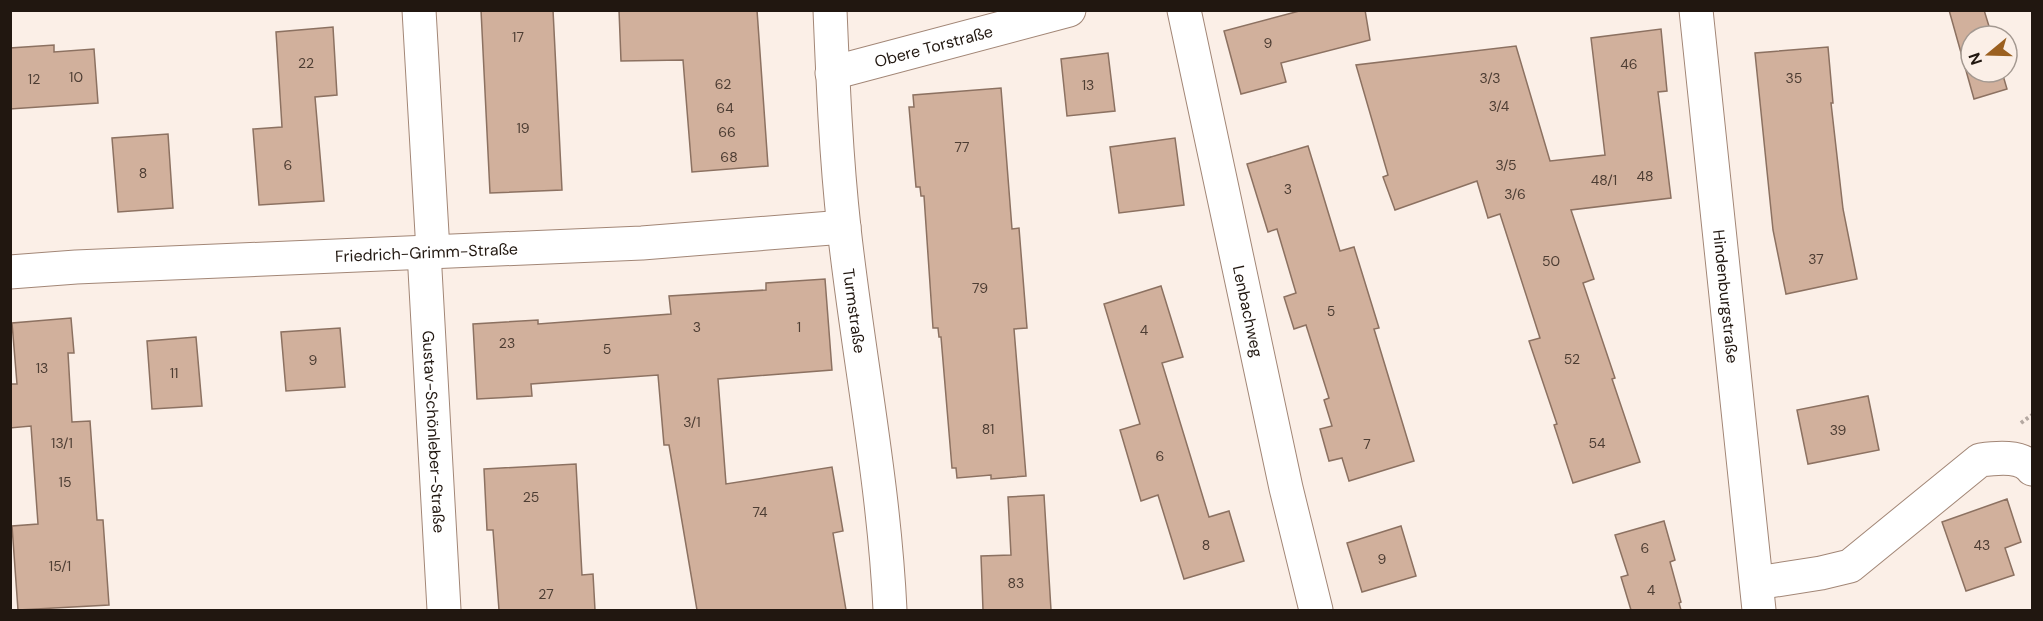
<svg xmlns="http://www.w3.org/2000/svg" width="2043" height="621" font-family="'DM Sans',sans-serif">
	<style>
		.building { fill: #d1b09c; stroke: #8c7161; stroke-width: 1.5 }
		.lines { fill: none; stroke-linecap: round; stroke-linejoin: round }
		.street-casing { stroke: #a28676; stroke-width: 35 }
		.path { stroke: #b4a8a1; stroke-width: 4; stroke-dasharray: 3 3; stroke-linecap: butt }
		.street { stroke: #fff; stroke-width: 33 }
		.labels { text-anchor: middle; stroke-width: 4.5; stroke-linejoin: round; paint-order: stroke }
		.number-label { font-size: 14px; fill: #4d3d33 }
		.street-label { font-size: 16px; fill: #211710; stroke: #fbefe7 }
	</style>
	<rect width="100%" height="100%" fill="#fbefe7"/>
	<!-- building -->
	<g class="building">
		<path d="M 481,10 L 553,10 L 562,190 L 490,193 Z"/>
		<path d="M 619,10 L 757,10 L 768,166 L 692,172 L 683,60 L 621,61 Z"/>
		<path d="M 1303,10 L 1365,10 L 1370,40 L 1281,63 L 1286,82 L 1241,94 L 1224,31 Z"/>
		<path d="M 1949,10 L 1984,10 L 1992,36 L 1971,36 L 1971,72 L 2002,72 L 2007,89 L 1974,99 Z"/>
		<path d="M 333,27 L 337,95 L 315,97 L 324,201 L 259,205 L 253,129 L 282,127 L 276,32 Z"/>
		<path d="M 1661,29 L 1667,91 L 1658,92 L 1671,198 L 1571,210 L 1594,279 L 1583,283 L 1615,378 L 1612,379 L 1640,462 L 1573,483 L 1554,425 L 1557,424 L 1529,341 L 1540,338 L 1500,214 L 1488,218 L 1477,181 L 1395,210 L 1383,177 L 1388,175 L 1356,65 L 1516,46 L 1550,161 L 1605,155 L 1591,38 Z"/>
		<path d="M 54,45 L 54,52 L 94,49 L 98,103 L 10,109 L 10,48 Z"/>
		<path d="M 1828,47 L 1833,103 L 1831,103 L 1843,209 L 1857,279 L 1786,294 L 1773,230 L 1755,53 Z"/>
		<path d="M 1108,53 L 1115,111 L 1067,116 L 1061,59 Z"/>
		<path d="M 1001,88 L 1012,229 L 1019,228 L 1027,328 L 1014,329 L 1026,476 L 991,479 L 991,475 L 957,478 L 956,468 L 952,468 L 941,337 L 939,337 L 938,328 L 933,328 L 924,196 L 921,196 L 920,187 L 916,187 L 909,107 L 914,107 L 913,95 Z"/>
		<path d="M 168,134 L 173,208 L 118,212 L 112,138 Z"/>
		<path d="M 1175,138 L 1184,205 L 1119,213 L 1110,147 Z"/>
		<path d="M 1308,146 L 1340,251 L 1354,247 L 1379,328 L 1374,329 L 1414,461 L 1349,481 L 1342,458 L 1329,461 L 1320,429 L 1332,426 L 1324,400 L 1329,398 L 1306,325 L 1294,329 L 1284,297 L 1296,293 L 1277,229 L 1268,232 L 1247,164 Z"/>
		<path d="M 825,279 L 832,370 L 718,379 L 726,484 L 832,467 L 843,531 L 833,533 L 846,610 L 697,610 L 669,445 L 664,445 L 658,375 L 531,384 L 532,396 L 477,399 L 473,324 L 538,320 L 538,324 L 671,314 L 669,296 L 766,290 L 766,283 Z"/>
		<path d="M 1161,286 L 1183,357 L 1162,363 L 1209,517 L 1229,511 L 1244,561 L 1184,579 L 1158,495 L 1141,501 L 1120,430 L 1140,424 L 1104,304 Z"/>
		<path d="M 71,318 L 74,353 L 68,353 L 72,422 L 90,421 L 97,520 L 103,520 L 109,605 L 18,610 L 12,526 L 38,524 L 31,426 L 10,428 L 10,384 L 17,384 L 12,323 Z"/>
		<path d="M 340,328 L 345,387 L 286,391 L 281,332 Z"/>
		<path d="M 196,337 L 202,406 L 152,409 L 147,341 Z"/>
		<path d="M 1868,396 L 1879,450 L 1808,464 L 1797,410 Z"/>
		<path d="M 576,464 L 582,575 L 593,574 L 595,610 L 499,610 L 493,530 L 487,530 L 484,469 Z"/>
		<path d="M 1044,495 L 1051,610 L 983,610 L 981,556 L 1011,555 L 1008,497 Z"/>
		<path d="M 2007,499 L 2021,542 L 2005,548 L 2014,575 L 1966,591 L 1942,522 Z"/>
		<path d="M 1664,521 L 1675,560 L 1670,562 L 1681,602 L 1679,603 L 1681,610 L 1631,610 L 1621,577 L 1628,575 L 1615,535 Z"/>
		<path d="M 1401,526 L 1416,576 L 1362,592 L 1347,543 Z"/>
	</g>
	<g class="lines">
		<defs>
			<g id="street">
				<path d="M 419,10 L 433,251"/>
				<path id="s1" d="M 830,10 C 833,83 836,156 844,228 C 858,355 884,482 890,610"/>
				<path id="s2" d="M 1184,10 L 1286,488 L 1316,610"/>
				<path id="s3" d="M 1696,10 L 1759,610"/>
				<path id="s4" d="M 832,73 L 1069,10"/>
				<path id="s5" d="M 424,252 L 444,610"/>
				<path id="s6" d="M 10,272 L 76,267 L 642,243 L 844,227"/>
				<path d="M 1757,583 L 1821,573 L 1850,566 L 1980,460 C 1995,458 2022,455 2032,469"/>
			</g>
		</defs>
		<!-- street casing -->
		<use href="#street" class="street-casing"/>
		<!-- path -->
		<path class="path" d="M 2021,423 L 2032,415"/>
		<!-- street -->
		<use href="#street" class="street"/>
	</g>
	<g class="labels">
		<!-- number labels -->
		<g class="number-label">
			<text x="518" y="42">17</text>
			<text x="1268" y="48">9</text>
			<text x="306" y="68">22</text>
			<text x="1629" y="69">46</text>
			<text x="76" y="82">10</text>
			<text x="1490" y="83">3/3</text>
			<text x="1794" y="83">35</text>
			<text x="34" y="84">12</text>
			<text x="723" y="89">62</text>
			<text x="1088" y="90">13</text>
			<text x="1499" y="111">3/4</text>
			<text x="725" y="113">64</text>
			<text x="523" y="133">19</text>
			<text x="727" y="137">66</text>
			<text x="962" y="152">77</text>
			<text x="729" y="162">68</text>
			<text x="288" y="170">6</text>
			<text x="1506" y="170">3/5</text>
			<text x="143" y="178">8</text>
			<text x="1645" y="181">48</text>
			<text x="1604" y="185">48/1</text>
			<text x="1288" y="194">3</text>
			<text x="1515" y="199">3/6</text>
			<text x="1816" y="264">37</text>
			<text x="1551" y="266">50</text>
			<text x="980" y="293">79</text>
			<text x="1331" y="316">5</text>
			<text x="697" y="332">3</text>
			<text x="799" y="332">1</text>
			<text x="1144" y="335">4</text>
			<text x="507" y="348">23</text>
			<text x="607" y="354">5</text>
			<text x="1572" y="364">52</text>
			<text x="313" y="365">9</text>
			<text x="42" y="373">13</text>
			<text x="174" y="378">11</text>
			<text x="692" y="427">3/1</text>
			<text x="988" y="434">81</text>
			<text x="1838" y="435">39</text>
			<text x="62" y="448">13/1</text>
			<text x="1597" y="448">54</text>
			<text x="1367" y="449">7</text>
			<text x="1160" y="461">6</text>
			<text x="65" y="487">15</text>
			<text x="531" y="502">25</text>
			<text x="760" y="517">74</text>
			<text x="1206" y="550">8</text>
			<text x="1982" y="550">43</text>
			<text x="1645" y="553">6</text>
			<text x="1382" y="564">9</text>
			<text x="60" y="571">15/1</text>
			<text x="1016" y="588">83</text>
			<text x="1651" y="595">4</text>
			<text x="546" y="599">27</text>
		</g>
		<!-- street labels -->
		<g class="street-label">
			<text dy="6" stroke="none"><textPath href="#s4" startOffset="105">Obere Torstraße</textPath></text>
			<text dy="6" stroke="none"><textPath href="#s6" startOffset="417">Friedrich-Grimm-Straße</textPath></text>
			<text dy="6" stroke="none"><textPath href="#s3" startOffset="288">Hindenburgstraße</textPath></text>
			<text dy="6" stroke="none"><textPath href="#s1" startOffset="302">Turmstraße</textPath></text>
			<text dy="6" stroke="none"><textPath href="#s2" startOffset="308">Lenbachweg</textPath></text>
			<text dy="6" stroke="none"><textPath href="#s5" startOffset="180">Gustav-Schönleber-Straße</textPath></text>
		</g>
	</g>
	<!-- border -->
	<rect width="2043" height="621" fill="none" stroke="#211710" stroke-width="24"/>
	<!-- north arrow -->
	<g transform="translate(1989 54) rotate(251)"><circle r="28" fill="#fbefe7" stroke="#a49991" stroke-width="1.5"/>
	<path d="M0-4.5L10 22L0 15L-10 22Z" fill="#9b6020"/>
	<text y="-9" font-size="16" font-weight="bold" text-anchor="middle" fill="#211710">N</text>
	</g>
</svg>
